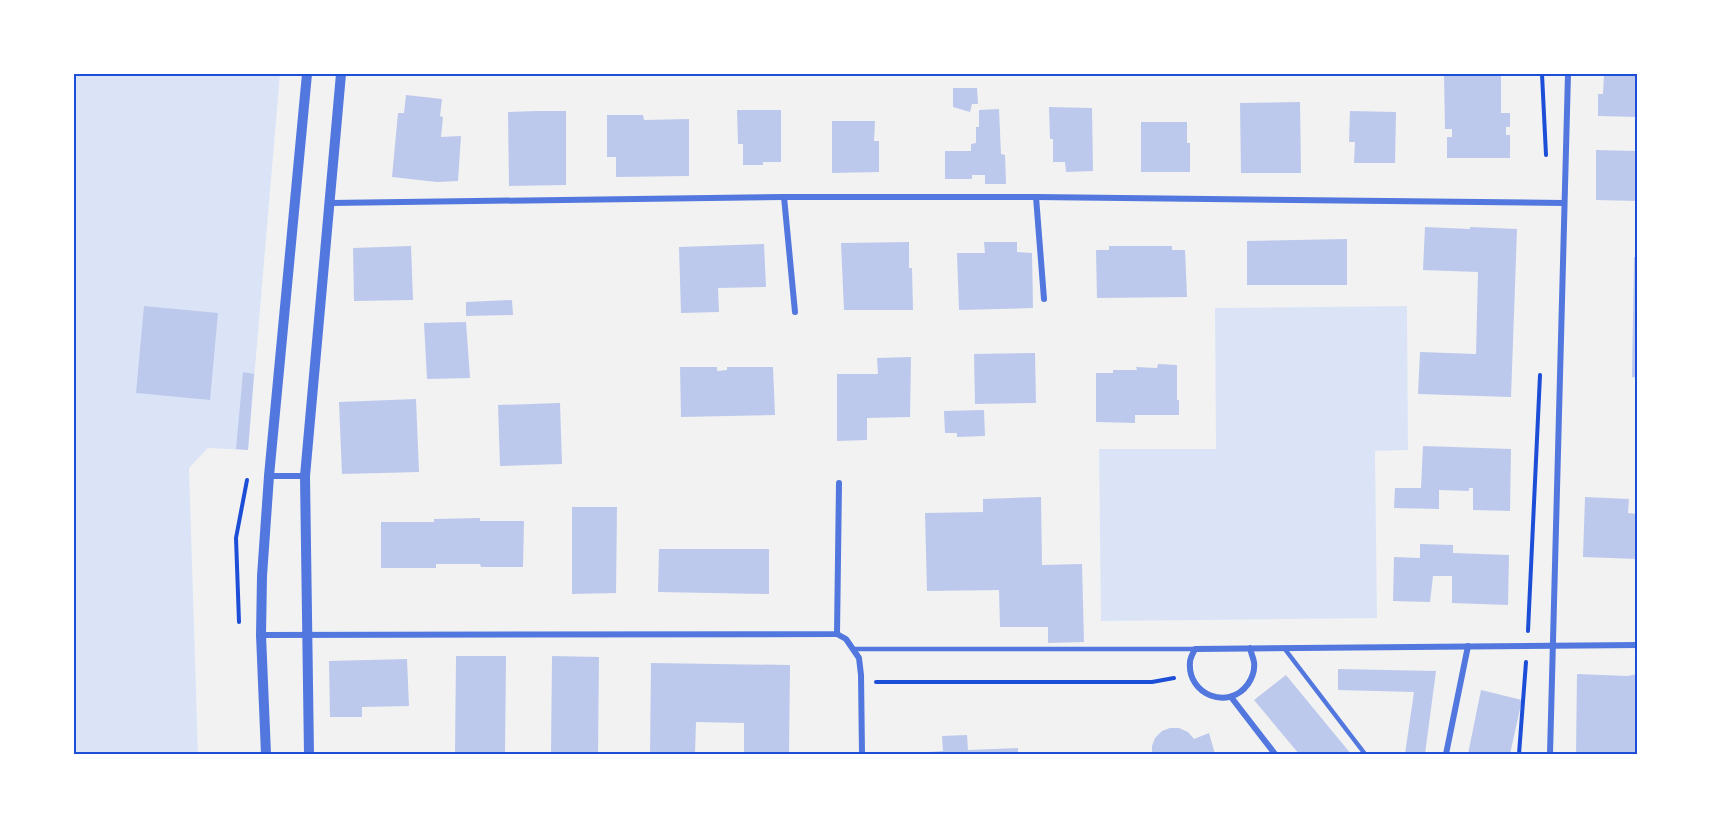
<svg xmlns="http://www.w3.org/2000/svg" width="1711" height="828" font-family="'Exo 2',sans-serif">
	<style>
		.green { fill: #dbe4f7 }
		.building { fill: #bdc9ec }
		.lines { fill: none; stroke-linecap: round; stroke-linejoin: round }
		.path { stroke: #1d4ed8; stroke-width: 4 }
		.service { stroke: #5277de; stroke-width: 4.5 }
		.minor { stroke: #5277de; stroke-width: 6 }
		.tertiary { stroke: #5277de; stroke-width: 10 }
		.neatline { fill: none; stroke: #1d4ed8; stroke-width: 2 }
	</style>
	<rect width="100%" height="100%" fill="#f2f2f2"/>
	<!-- green -->
	<g class="green">
		<path d="M 74,74 L 280,74 L 248,450 L 208,448 L 189,468 L 198,754 L 74,754 Z"/>
		<path d="M 1407,306 L 1408,450 L 1375,451 L 1377,618 L 1101,621 L 1099,449 L 1216,449 L 1215,308 Z"/>
	</g>
	<!-- building -->
	<g class="building">
		<path d="M 1444,74 L 1501,74 L 1501,113 L 1510,113 L 1510,127 L 1506,127 L 1506,135 L 1510,135 L 1510,158 L 1447,158 L 1447,137 L 1452,137 L 1452,129 L 1445,129 Z"/>
		<path d="M 1604,74 L 1638,74 L 1638,117 L 1598,116 L 1598,94 L 1603,94 Z"/>
		<path d="M 953,88 L 977,88 L 978,104 L 972,104 L 970,112 L 953,107 Z"/>
		<path d="M 406,95 L 442,99 L 440,116 L 443,117 L 441,137 L 461,136 L 458,181 L 437,182 L 392,177 L 398,113 L 404,113 Z"/>
		<path d="M 1300,102 L 1301,173 L 1241,173 L 1240,103 Z"/>
		<path d="M 1049,107 L 1092,108 L 1093,171 L 1066,172 L 1065,162 L 1053,162 L 1053,139 L 1050,139 Z"/>
		<path d="M 999,109 L 1001,154 L 1005,155 L 1006,184 L 985,184 L 985,175 L 972,175 L 972,179 L 945,179 L 945,151 L 971,151 L 971,144 L 976,143 L 976,127 L 979,127 L 979,110 Z"/>
		<path d="M 737,110 L 781,110 L 781,162 L 763,162 L 763,165 L 743,165 L 743,144 L 738,144 Z"/>
		<path d="M 537,111 L 566,111 L 566,185 L 509,186 L 508,112 Z"/>
		<path d="M 1350,111 L 1396,112 L 1395,163 L 1354,163 L 1355,142 L 1349,142 Z"/>
		<path d="M 607,115 L 643,115 L 644,120 L 689,119 L 689,176 L 616,177 L 616,157 L 607,157 Z"/>
		<path d="M 832,121 L 875,121 L 874,141 L 879,141 L 879,172 L 832,173 Z"/>
		<path d="M 1141,122 L 1187,122 L 1187,143 L 1190,143 L 1190,172 L 1141,172 Z"/>
		<path d="M 1596,150 L 1638,151 L 1638,201 L 1596,200 Z"/>
		<path d="M 1425,227 L 1470,229 L 1470,227 L 1517,229 L 1511,397 L 1418,394 L 1420,352 L 1476,354 L 1478,272 L 1423,270 Z"/>
		<path d="M 1347,239 L 1347,285 L 1247,285 L 1247,241 Z"/>
		<path d="M 909,242 L 909,268 L 912,268 L 913,310 L 844,310 L 841,243 Z"/>
		<path d="M 984,242 L 1017,242 L 1017,252 L 1032,253 L 1033,308 L 959,310 L 957,253 L 985,253 Z"/>
		<path d="M 764,244 L 766,287 L 718,288 L 719,312 L 681,313 L 679,247 Z"/>
		<path d="M 411,246 L 413,300 L 354,301 L 353,248 Z"/>
		<path d="M 1109,246 L 1172,246 L 1172,250 L 1185,250 L 1187,297 L 1097,298 L 1096,250 L 1109,250 Z"/>
		<path d="M 1634,257 L 1638,257 L 1638,378 L 1632,377 Z"/>
		<path d="M 512,300 L 513,315 L 466,316 L 466,302 Z"/>
		<path d="M 144,306 L 218,313 L 210,400 L 136,393 Z"/>
		<path d="M 466,322 L 470,378 L 427,379 L 424,323 Z"/>
		<path d="M 1035,353 L 1036,403 L 975,404 L 974,354 Z"/>
		<path d="M 911,357 L 910,417 L 867,418 L 867,440 L 837,441 L 837,374 L 878,374 L 877,358 Z"/>
		<path d="M 1158,364 L 1177,365 L 1177,400 L 1179,400 L 1179,415 L 1135,415 L 1135,423 L 1096,422 L 1096,373 L 1113,373 L 1113,370 L 1137,370 L 1136,367 L 1157,368 Z"/>
		<path d="M 680,367 L 717,367 L 717,371 L 727,370 L 727,367 L 773,367 L 775,415 L 681,417 Z"/>
		<path d="M 243,372 L 254,374 L 248,450 L 236,449 Z"/>
		<path d="M 416,399 L 419,472 L 342,474 L 339,402 Z"/>
		<path d="M 560,403 L 562,464 L 500,466 L 498,405 Z"/>
		<path d="M 984,410 L 985,436 L 957,437 L 957,433 L 945,433 L 944,411 Z"/>
		<path d="M 1423,446 L 1511,449 L 1510,511 L 1473,510 L 1473,488 L 1469,488 L 1469,491 L 1439,490 L 1439,509 L 1394,508 L 1395,488 L 1421,488 Z"/>
		<path d="M 1041,497 L 1042,565 L 1082,564 L 1084,642 L 1048,643 L 1048,627 L 1000,627 L 999,590 L 927,591 L 925,513 L 983,512 L 983,499 Z"/>
		<path d="M 1585,497 L 1629,499 L 1628,513 L 1638,514 L 1638,559 L 1583,557 Z"/>
		<path d="M 572,507 L 617,507 L 616,593 L 572,594 Z"/>
		<path d="M 480,518 L 480,521 L 524,521 L 523,567 L 481,567 L 480,564 L 436,564 L 436,568 L 381,568 L 381,522 L 434,522 L 434,519 Z"/>
		<path d="M 1420,544 L 1453,545 L 1453,553 L 1509,555 L 1508,605 L 1452,603 L 1452,576 L 1433,576 L 1430,602 L 1393,601 L 1394,557 L 1420,558 Z"/>
		<path d="M 659,549 L 769,549 L 769,594 L 658,592 Z"/>
		<path d="M 456,656 L 506,656 L 505,752 L 455,752 Z"/>
		<path d="M 552,656 L 599,657 L 598,754 L 551,754 Z"/>
		<path d="M 407,659 L 409,706 L 362,707 L 362,717 L 330,717 L 329,661 Z"/>
		<path d="M 651,663 L 790,665 L 789,754 L 744,754 L 744,723 L 696,722 L 695,754 L 650,754 Z"/>
		<path d="M 1338,669 L 1436,671 L 1425,754 L 1405,754 L 1414,692 L 1338,690 Z"/>
		<path d="M 1577,674 L 1627,676 L 1638,674 L 1638,754 L 1576,754 Z"/>
		<path d="M 1286,675 L 1351,754 L 1299,754 L 1254,700 Z"/>
		<path d="M 1481,690 L 1522,700 L 1510,754 L 1468,754 Z"/>
		<path d="M 1170,728 L 1179,728 L 1188,732 L 1194,739 L 1209,733 L 1215,754 L 1152,754 L 1152,746 L 1155,738 L 1162,731 Z"/>
		<path d="M 967,735 L 968,750 L 1018,748 L 1018,754 L 928,754 L 928,752 L 943,751 L 942,736 Z"/>
	</g>
	<g class="lines">
		<!-- path -->
		<g class="path">
			<path d="M 1542,74 L 1546,155"/>
			<path d="M 239,622 L 236,538 L 247,480"/>
			<path d="M 1528,631 L 1540,375"/>
			<path d="M 876,682 L 1152,682 L 1174,678"/>
			<path d="M 1519,754 L 1526,662"/>
		</g>
		<!-- service -->
		<g class="service">
			<path d="M 1284,648 L 1365,754"/>
			<path d="M 854,649 L 1195,649"/>
		</g>
		<!-- minor -->
		<g class="minor">
			<path d="M 784,197 L 795,312"/>
			<path d="M 1036,197 L 1044,299"/>
			<path d="M 330,203 L 784,197 L 1036,197 L 1564,203"/>
			<path d="M 269,476 L 305,476"/>
			<path d="M 837,634 L 846,639 L 859,658 L 861,675 L 862,754"/>
			<path d="M 261,635 L 837,634 L 839,483"/>
			<path d="M 1250,648 C 1251,653 1253,657 1254,662 C 1255,670 1252,678 1248,684 C 1229,711 1187,695 1190,662 C 1190,658 1193,653 1195,649 L 1638,645"/>
			<path d="M 1231,697 L 1275,754"/>
			<path d="M 1446,754 L 1468,646"/>
			<path d="M 1550,754 L 1568,74"/>
		</g>
		<!-- tertiary -->
		<g class="tertiary">
			<path d="M 266,754 L 261,635 L 262,576 L 269,476 L 307,74"/>
			<path d="M 309,754 L 305,476 L 341,74"/>
		</g>
	</g>
	<!-- border -->
	<rect width="1711" height="828" fill="none" stroke="#ffffff" stroke-width="150"/>
	<rect x="75" y="75" width="1561" height="678" class="neatline"/>
</svg>
